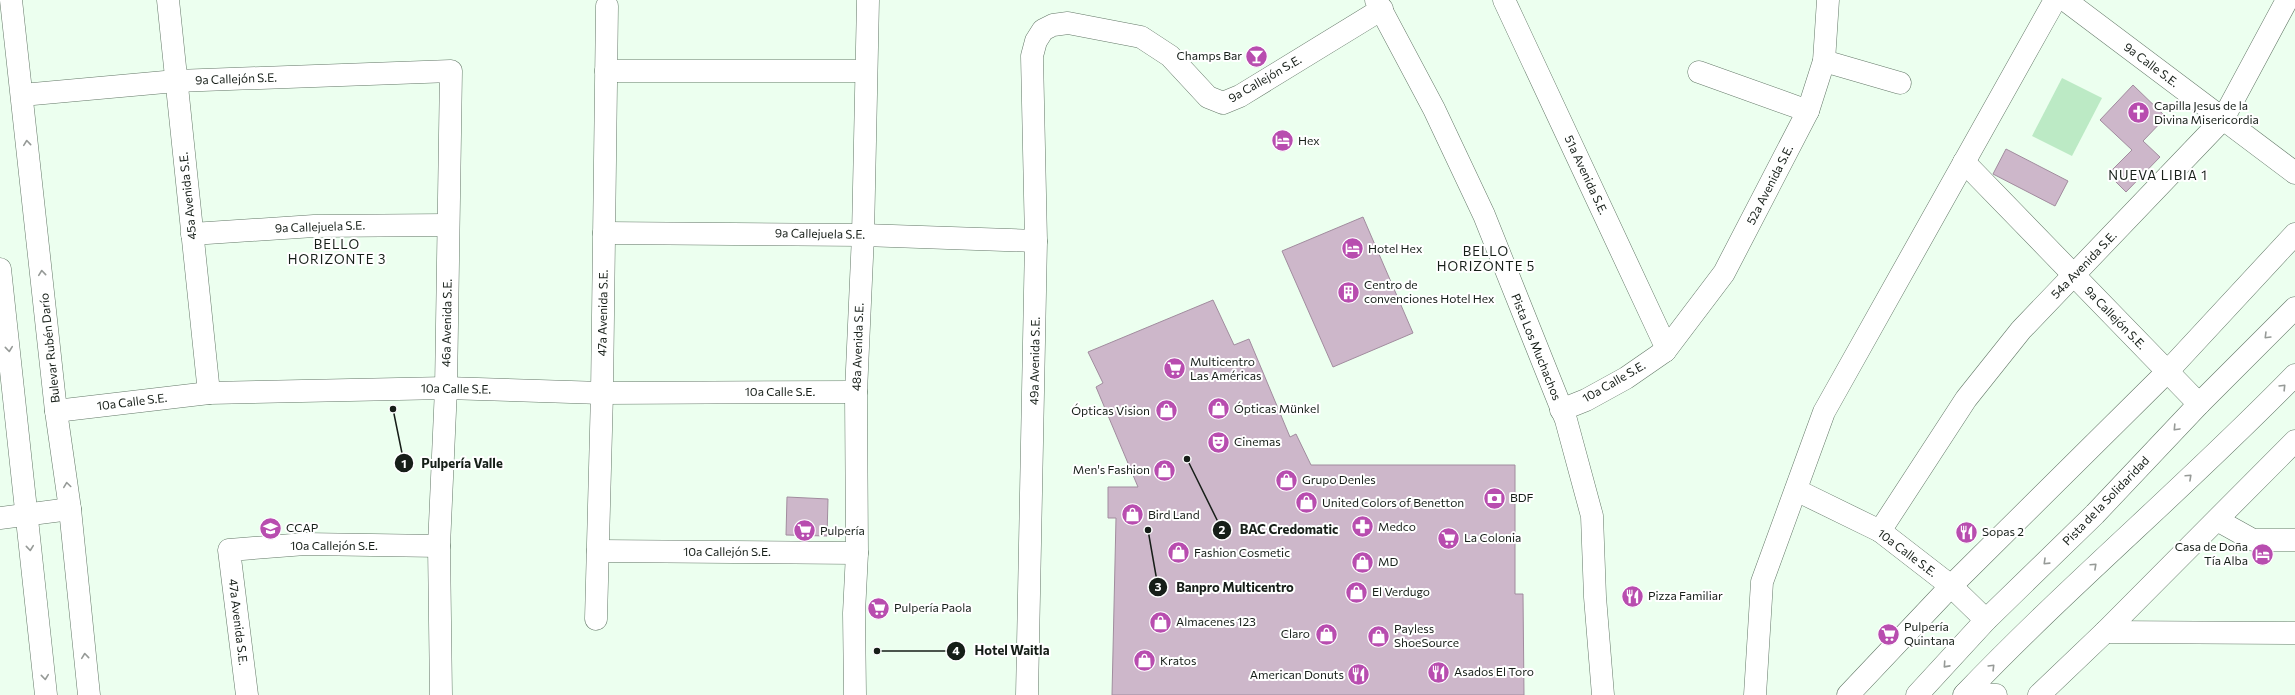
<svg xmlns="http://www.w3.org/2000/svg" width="2295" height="695" font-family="Commissioner,sans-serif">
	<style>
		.green { fill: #bceac5 }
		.building { fill: #cdb7ca; stroke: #a18c9e }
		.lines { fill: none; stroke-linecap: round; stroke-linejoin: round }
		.minor-casing { stroke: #647868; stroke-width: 23 }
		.major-casing { stroke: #647868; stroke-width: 23 }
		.minor { stroke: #fff; stroke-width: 22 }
		.major { stroke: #fff; stroke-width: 22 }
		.oneway { stroke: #969a97 }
		.labels { text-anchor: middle; stroke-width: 4; stroke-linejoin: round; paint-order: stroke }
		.poi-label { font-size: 12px; fill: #161e18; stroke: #fff; text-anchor: start }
		.street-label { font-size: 12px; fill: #161e18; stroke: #fff }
		.neighbourhood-label { font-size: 13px; letter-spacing: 1px; fill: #161e18; stroke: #fff }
		.leader { fill: none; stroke: #161e18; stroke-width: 1.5 }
		.callout-dot { fill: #161e18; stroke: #fff; stroke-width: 1.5 }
		.mark-label { font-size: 12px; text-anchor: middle; font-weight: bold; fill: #fff }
		.callout-label { font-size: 13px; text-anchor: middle; font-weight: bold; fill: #161e18; stroke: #fff; stroke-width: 4; stroke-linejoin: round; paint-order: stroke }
	</style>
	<rect width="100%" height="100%" fill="#ecffef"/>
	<!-- green -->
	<path class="green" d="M 2062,78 L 2102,98 L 2072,156 L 2032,136 Z"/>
	<!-- building -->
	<g class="building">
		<path d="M 2133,85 L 2166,117 L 2143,141 L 2160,157 L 2126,192 L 2108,174 L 2132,150 L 2100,120 Z"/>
		<path d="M 2006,149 L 2068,181 L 2055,206 L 1993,174 Z"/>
		<path d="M 1363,217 L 1413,333 L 1333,367 L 1282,251 Z"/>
		<path d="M 1213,300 L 1234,345 L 1249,339 L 1290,437 L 1296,434 L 1311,465 L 1515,465 L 1515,594 L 1523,594 L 1524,695 L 1112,695 L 1116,518 L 1108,518 L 1108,487 L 1138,487 L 1096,387 L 1103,383 L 1088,352 Z"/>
		<path d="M 787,497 L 828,499 L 827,536 L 786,535 Z"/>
	</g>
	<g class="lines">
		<defs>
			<g id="minor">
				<path d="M 11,0 L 56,411 L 70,509 L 89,695"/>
				<path d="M 168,0 L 209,393"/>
				<path d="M 1376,0 L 1434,109 L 1484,215 L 1566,420 L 1592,516 L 1595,597 L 1603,695"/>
				<path d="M 1504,0 L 1666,347 L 1665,351"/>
				<path d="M 2065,0 L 2295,173"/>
				<path d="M 1824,61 L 1900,83"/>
				<path d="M 606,71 L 865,71"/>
				<path d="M 1699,72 L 1808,111"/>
				<path d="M 22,95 L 176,81 L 451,71 L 446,388 L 439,546 L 441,695"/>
				<path d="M 1964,162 L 2199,404"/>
				<path d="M 604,233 L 863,235 L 1036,241"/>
				<path d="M 192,234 L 314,226 L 448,225"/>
				<path d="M 0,269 L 46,695"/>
				<path d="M 1561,410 L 1586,400 L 1626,378 L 1665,351 L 1724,273 L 1808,111 L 1824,61 L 1828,0"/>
				<path d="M 56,411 L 209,393 L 446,388 L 602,393 L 856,392"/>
				<path d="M 1796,490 L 1880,531 L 1951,586 L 1986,620"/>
				<path d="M 0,518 L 70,509"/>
				<path d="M 2217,520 L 2253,540 L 2295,540"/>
				<path d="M 1880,531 L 1966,399 L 2021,330 L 2223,119 L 2287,0"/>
				<path d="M 598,551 L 857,553"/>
				<path d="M 596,619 L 602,393 L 607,6"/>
				<path d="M 2105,632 L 2295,633"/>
				<path d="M 1966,693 L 1996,695"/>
				<path d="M 247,695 L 229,550 L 305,544 L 439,546"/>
				<path d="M 855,695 L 854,613 L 857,553 L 856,392 L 863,235 L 868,0"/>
				<path d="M 1027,695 L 1036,241 L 1032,56 L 1036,41 L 1043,30 L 1053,25 L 1068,23 L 1141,37 L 1170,56 L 1208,97 L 1223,103 L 1240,96 L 1382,9"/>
				<path d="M 1755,695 L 1762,582 L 1824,412 L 2055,0"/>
				<path d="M 1848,695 L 1951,586 L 2167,372 L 2295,234"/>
				<path d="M 2039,695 L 2105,632 L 2295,441"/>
			</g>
			<g id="major">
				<path d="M 1917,695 L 1986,620 L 2095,514 L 2199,404 L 2295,308"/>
				<path d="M 1964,695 C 2070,584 2188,485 2295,375"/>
			</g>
		</defs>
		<!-- minor casing -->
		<use href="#minor" class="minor-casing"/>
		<!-- major casing -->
		<use href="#major" class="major-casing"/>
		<!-- minor -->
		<use href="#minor" class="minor"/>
		<!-- major -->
		<use href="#major" class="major"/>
	</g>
	<!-- one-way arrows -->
	<defs><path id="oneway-chevron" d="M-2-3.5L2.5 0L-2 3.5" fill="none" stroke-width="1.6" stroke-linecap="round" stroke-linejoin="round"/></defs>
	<g class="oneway">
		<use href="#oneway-chevron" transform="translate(27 143) rotate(-96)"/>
		<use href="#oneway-chevron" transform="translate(42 273) rotate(-96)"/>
		<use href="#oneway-chevron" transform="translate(2267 336) rotate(135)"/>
		<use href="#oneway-chevron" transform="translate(9 349) rotate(84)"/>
		<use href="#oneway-chevron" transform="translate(2283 387) rotate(-46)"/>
		<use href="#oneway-chevron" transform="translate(2176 428) rotate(133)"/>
		<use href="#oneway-chevron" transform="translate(2189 477) rotate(-43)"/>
		<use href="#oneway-chevron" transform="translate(67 485) rotate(-98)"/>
		<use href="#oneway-chevron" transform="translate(30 548) rotate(84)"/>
		<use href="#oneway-chevron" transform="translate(2046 562) rotate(136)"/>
		<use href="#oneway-chevron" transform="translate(2094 566) rotate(-43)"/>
		<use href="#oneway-chevron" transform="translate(85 656) rotate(-96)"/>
		<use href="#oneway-chevron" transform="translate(1946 665) rotate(132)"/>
		<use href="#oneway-chevron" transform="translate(1992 667) rotate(-45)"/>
		<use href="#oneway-chevron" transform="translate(45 677) rotate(84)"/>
	</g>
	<!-- icons -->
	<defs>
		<symbol id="bar-disc" viewBox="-11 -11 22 22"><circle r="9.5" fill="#b84daf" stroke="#fff"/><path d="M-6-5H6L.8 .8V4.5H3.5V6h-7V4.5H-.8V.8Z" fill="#fff"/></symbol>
		<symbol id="church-disc" viewBox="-11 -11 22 22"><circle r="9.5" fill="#b84daf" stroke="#fff"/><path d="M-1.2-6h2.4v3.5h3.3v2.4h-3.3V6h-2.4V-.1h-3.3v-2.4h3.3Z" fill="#fff"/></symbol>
		<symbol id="hotel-disc" viewBox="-11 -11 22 22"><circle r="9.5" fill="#b84daf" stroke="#fff"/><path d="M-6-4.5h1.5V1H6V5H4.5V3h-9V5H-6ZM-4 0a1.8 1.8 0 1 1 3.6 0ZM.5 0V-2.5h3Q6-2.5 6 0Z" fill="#fff"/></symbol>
		<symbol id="building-disc" viewBox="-11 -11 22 22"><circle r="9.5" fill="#b84daf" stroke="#fff"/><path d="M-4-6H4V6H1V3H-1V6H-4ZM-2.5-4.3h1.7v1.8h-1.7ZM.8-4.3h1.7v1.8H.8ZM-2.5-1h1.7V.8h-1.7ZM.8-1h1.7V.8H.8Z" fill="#fff"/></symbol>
		<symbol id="supermarket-disc" viewBox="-11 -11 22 22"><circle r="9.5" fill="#b84daf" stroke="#fff"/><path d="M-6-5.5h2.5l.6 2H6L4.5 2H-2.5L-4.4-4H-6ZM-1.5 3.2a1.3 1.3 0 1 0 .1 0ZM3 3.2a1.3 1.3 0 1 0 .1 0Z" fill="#fff"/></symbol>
		<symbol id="shop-disc" viewBox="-11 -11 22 22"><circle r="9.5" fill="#b84daf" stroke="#fff"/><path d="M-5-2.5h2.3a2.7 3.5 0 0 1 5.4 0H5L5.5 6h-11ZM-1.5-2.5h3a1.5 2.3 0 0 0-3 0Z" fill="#fff"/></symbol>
		<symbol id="theatre-disc" viewBox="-11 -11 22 22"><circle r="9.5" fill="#b84daf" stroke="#fff"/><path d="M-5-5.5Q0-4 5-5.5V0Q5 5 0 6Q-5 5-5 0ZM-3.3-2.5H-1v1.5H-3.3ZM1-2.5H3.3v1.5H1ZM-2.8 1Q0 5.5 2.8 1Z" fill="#fff"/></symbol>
		<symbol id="bank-disc" viewBox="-11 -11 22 22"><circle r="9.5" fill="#b84daf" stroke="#fff"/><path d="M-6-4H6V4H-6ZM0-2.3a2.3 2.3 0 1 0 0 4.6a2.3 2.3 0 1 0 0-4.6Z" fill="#fff"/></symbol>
		<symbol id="pharmacy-disc" viewBox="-11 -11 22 22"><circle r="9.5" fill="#b84daf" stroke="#fff"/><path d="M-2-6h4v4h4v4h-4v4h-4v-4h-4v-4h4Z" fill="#fff"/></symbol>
		<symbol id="school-disc" viewBox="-11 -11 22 22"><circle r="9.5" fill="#b84daf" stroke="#fff"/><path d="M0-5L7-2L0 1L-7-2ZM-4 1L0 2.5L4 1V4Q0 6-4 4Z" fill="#fff"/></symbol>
		<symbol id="restaurant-disc" viewBox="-11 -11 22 22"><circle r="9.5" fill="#b84daf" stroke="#fff"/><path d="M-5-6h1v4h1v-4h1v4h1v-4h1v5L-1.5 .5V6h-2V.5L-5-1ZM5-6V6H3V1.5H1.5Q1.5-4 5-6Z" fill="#fff"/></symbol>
	</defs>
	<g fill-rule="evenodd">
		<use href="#bar-disc" x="1244" y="44" width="25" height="25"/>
		<use href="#church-disc" x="2126" y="100" width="25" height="25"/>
		<use href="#hotel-disc" x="1270" y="128" width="25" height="25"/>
		<use href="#hotel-disc" x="1340" y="236" width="25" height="25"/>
		<use href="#building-disc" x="1336" y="280" width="25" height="25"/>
		<use href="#supermarket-disc" x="1162" y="356" width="25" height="25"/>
		<use href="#shop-disc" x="1206" y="396" width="25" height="25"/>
		<use href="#shop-disc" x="1154" y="398" width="25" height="25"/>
		<use href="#theatre-disc" x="1206" y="430" width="25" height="25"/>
		<use href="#shop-disc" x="1152" y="458" width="25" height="25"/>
		<use href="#shop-disc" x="1274" y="468" width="25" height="25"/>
		<use href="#bank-disc" x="1482" y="486" width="25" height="25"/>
		<use href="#shop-disc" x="1294" y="490" width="25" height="25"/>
		<use href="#shop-disc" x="1120" y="502" width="25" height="25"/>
		<use href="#pharmacy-disc" x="1350" y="514" width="25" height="25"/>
		<use href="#school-disc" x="258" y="516" width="25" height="25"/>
		<use href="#supermarket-disc" x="792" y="518" width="25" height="25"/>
		<use href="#restaurant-disc" x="1954" y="520" width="25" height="25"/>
		<use href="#supermarket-disc" x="1436" y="526" width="25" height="25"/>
		<use href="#shop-disc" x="1166" y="540" width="25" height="25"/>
		<use href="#hotel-disc" x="2250" y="542" width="25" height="25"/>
		<use href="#shop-disc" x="1350" y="550" width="25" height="25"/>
		<use href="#shop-disc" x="1344" y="580" width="25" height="25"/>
		<use href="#restaurant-disc" x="1620" y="584" width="25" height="25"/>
		<use href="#supermarket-disc" x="866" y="596" width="25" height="25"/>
		<use href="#shop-disc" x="1148" y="610" width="25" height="25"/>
		<use href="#shop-disc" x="1314" y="622" width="25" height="25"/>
		<use href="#supermarket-disc" x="1876" y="622" width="25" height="25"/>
		<use href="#shop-disc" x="1366" y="624" width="25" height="25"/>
		<use href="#shop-disc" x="1132" y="648" width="25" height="25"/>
		<use href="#restaurant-disc" x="1426" y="660" width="25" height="25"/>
		<use href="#restaurant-disc" x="1346" y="662" width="25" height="25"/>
	</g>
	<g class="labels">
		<!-- poi labels -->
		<g class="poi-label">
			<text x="1242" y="60" text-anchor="end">Champs Bar</text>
			<text x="2154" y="110">Capilla Jesus de la<tspan x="2154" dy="14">Divina Misericordia</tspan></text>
			<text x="1298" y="145">Hex</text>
			<text x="1368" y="253">Hotel Hex</text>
			<text x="1364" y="289">Centro de<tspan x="1364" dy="14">convenciones Hotel Hex</tspan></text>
			<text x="1190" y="366">Multicentro<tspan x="1190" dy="14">Las Américas</tspan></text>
			<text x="1234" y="413">Ópticas Münkel</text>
			<text x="1150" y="415" text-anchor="end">Ópticas Vision</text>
			<text x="1234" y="446">Cinemas</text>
			<text x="1150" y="474" text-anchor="end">Men's Fashion</text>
			<text x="1302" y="484">Grupo Denles</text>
			<text x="1510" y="502">BDF</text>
			<text x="1322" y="507">United Colors of Benetton</text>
			<text x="1148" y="519">Bird Land</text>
			<text x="1378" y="531">Medco</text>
			<text x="286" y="532">CCAP</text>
			<text x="820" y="535">Pulpería</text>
			<text x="1982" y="536">Sopas 2</text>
			<text x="1464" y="542">La Colonia</text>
			<text x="2248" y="551" text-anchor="end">Casa de Doña<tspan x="2248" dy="14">Tía Alba</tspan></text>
			<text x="1194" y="557">Fashion Cosmetic</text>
			<text x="1378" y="566">MD</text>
			<text x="1372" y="596">El Verdugo</text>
			<text x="1648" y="600">Pizza Familiar</text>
			<text x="894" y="612">Pulpería Paola</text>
			<text x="1176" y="626">Almacenes 123</text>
			<text x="1904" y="631">Pulpería<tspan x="1904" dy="14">Quintana</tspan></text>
			<text x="1394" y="633">Payless<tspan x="1394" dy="14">ShoeSource</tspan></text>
			<text x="1310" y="638" text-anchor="end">Claro</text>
			<text x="1160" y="665">Kratos</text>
			<text x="1454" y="676">Asados El Toro</text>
			<text x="1344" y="679" text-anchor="end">American Donuts</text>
		</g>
		<!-- street labels -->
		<g class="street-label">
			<text transform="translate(2151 65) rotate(37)" y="4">9a Calle S.E.</text>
			<text transform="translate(236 79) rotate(-2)" y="4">9a Callejón S.E.</text>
			<text transform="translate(1265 79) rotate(-30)" y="4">9a Callejón S.E.</text>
			<text transform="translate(1586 175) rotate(65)" y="4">51a Avenida S.E.</text>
			<text transform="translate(1770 185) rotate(-63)" y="4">52a Avenida S.E.</text>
			<text transform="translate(188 196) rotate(-96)" y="4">45a Avenida S.E.</text>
			<text transform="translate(320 227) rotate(-2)" y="4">9a Callejuela S.E.</text>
			<text transform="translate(820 234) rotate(1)" y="4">9a Callejuela S.E.</text>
			<text transform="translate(2084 265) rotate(-46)" y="4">54a Avenida S.E.</text>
			<text transform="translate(603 313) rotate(-89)" y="4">47a Avenida S.E.</text>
			<text transform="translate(2115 318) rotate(46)" y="4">9a Callejón S.E.</text>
			<text transform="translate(447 323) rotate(-89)" y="4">46a Avenida S.E.</text>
			<text transform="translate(858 347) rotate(-88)" y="4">48a Avenida S.E.</text>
			<text transform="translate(1536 347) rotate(68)" y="4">Pista Los Muchachos</text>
			<text transform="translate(50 348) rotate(-96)" y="4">Bulevar Rubén Darío</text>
			<text transform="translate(1035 361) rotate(-89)" y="4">49a Avenida S.E.</text>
			<text transform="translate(1614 382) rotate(-30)" y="4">10a Calle S.E.</text>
			<text transform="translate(456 389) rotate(1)" y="4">10a Calle S.E.</text>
			<text x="780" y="396">10a Calle S.E.</text>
			<text transform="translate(132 402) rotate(-7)" y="4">10a Calle S.E.</text>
			<text transform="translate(2106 501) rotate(-46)" y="4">Pista de la Solidaridad</text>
			<text x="334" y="550">10a Callejón S.E.</text>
			<text x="727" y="556">10a Callejón S.E.</text>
			<text transform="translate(1907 553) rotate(37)" y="4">10a Calle S.E.</text>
			<text transform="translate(238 622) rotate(83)" y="4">47a Avenida S.E.</text>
		</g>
		<!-- neighbourhood labels -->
		<g class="neighbourhood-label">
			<text x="2158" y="180">NUEVA LIBIA 1</text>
			<text x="337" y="249">BELLO<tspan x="337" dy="15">HORIZONTE 3</tspan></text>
			<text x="1486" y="256">BELLO<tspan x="1486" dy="15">HORIZONTE 5</tspan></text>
		</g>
	</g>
	<!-- callouts -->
	<path class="leader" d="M393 409L404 463M1187 459L1222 530M1148 530L1158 587M877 651L956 651"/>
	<g class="callout-dot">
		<circle cx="393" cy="409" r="4"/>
		<circle cx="1187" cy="459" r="4"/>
		<circle cx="1148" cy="530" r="4"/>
		<circle cx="877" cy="651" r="4"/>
		<circle cx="404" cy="463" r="10"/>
		<circle cx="1222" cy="530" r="10"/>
		<circle cx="1158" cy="587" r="10"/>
		<circle cx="956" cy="651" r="10"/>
	</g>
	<g class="mark-label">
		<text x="404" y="468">1</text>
		<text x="1222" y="534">2</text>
		<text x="1158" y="591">3</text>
		<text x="956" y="655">4</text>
	</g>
	<g class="callout-label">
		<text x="462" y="468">Pulpería Valle</text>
		<text x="1289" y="534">BAC Credomatic</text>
		<text x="1235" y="592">Banpro Multicentro</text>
		<text x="1012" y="655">Hotel Waitla</text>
	</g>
</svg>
